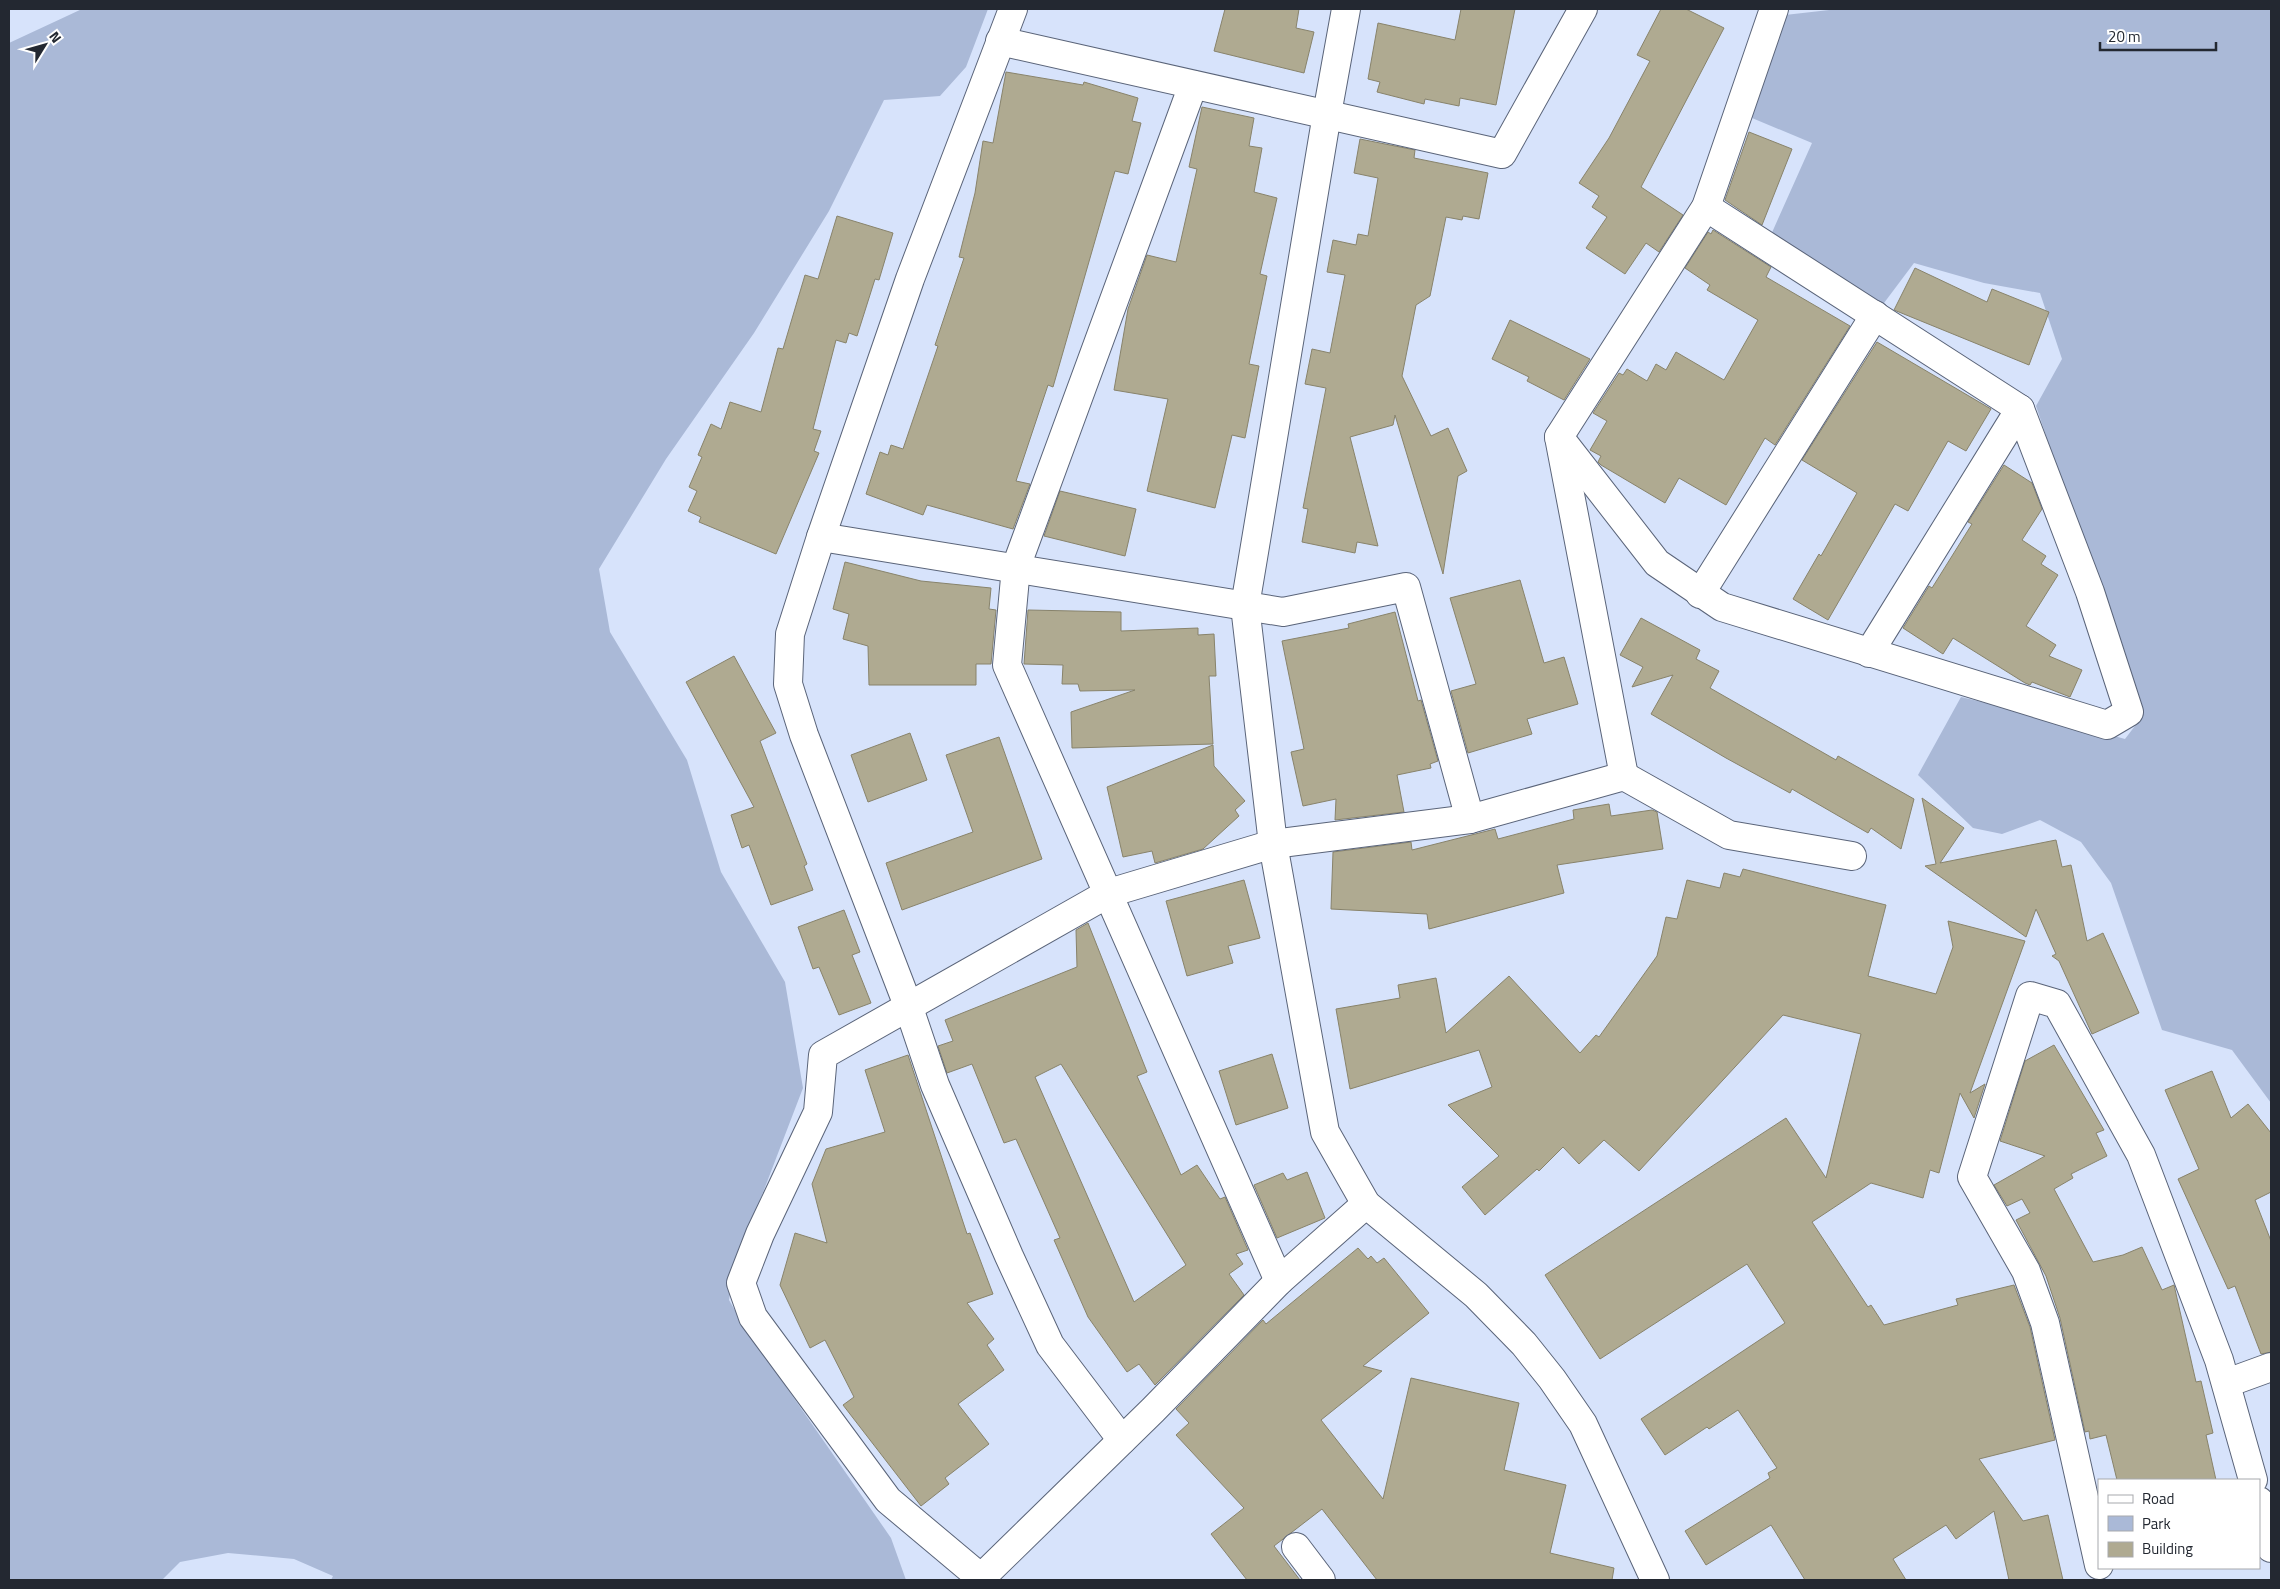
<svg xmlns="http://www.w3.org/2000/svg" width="2280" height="1589" font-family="'Titillium Web',sans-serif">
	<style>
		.green { fill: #aab9d7 }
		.building { fill: #afaa91; stroke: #88836b; fill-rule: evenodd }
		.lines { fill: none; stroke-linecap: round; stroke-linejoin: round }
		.minor-casing { stroke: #5a6479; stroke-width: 30 }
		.minor { stroke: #fff; stroke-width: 28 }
	</style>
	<rect width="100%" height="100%" fill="#d7e3fb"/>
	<!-- green -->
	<g class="green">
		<path d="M 82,9 L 988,9 L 966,67 L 940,96 L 884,100 L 829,211 L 754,333 L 666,459 L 599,569 L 610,632 L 687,760 L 721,872 L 785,982 L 803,1088 L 734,1268 L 729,1300 L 744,1326 L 891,1538 L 906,1580 L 331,1580 L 333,1576 L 294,1559 L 228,1553 L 180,1562 L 162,1580 L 9,1580 L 9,43 Z"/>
		<path d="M 1838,9 L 2271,9 L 2271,1103 L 2232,1050 L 2162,1030 L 2111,883 L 2081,842 L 2040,820 L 2002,834 L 1973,828 L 1918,775 L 1961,697 L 2045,717 L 2125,739 L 2141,718 L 2036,406 L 2062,359 L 2040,293 L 1984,283 L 1914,263 L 1881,307 L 1770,237 L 1812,143 L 1752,118 L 1785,15 Z"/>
	</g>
	<!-- building -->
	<g class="building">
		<path d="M 1225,9 L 1299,9 L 1296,28 L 1314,32 L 1304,73 L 1214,51 Z"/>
		<path d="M 1461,9 L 1515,9 L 1496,105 L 1460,98 L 1459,106 L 1425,99 L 1424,104 L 1377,92 L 1380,82 L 1368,79 L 1378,23 L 1455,40 Z"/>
		<path d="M 1661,9 L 1686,9 L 1724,28 L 1641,187 L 1683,215 L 1659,252 L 1646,243 L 1625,274 L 1586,248 L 1607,217 L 1592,207 L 1599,196 L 1579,183 L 1609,138 L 1650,61 L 1637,55 Z"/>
		<path d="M 1006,72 L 1083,85 L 1084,82 L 1138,98 L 1132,121 L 1141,123 L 1128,174 L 1115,171 L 1053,387 L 1048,385 L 1016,481 L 1030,484 L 1013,529 L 927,505 L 923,515 L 866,494 L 880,452 L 888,455 L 891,445 L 903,449 L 938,346 L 935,345 L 964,258 L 959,257 L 975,193 L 983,141 L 993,143 Z"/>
		<path d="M 1202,107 L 1254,118 L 1249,146 L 1262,148 L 1254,192 L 1277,198 L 1260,274 L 1267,276 L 1249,364 L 1259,366 L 1245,438 L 1232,435 L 1215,508 L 1147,491 L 1168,399 L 1114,390 L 1128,309 L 1147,255 L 1176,262 L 1197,169 L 1189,167 Z"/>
		<path d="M 1749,132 L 1792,149 L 1762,225 L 1725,200 Z"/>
		<path d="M 1360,139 L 1415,150 L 1414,158 L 1488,173 L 1479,219 L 1463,216 L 1462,220 L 1446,217 L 1430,296 L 1416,305 L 1402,376 L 1431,436 L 1448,428 L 1467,471 L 1458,476 L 1443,574 L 1395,415 L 1393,425 L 1350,437 L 1378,546 L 1357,542 L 1355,553 L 1302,542 L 1308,509 L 1303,508 L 1326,388 L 1305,384 L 1312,349 L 1330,353 L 1345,275 L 1327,272 L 1333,240 L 1356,245 L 1358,234 L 1368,236 L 1378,178 L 1354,173 Z"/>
		<path d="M 837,216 L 893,233 L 879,280 L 875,279 L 857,336 L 849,333 L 846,343 L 836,340 L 813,429 L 821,431 L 814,451 L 819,453 L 776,554 L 699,522 L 701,517 L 688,511 L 697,491 L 689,487 L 702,457 L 698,455 L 711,424 L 721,429 L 730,402 L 761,412 L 778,348 L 783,349 L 805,275 L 818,279 Z"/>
		<path d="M 1713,230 L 1771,267 L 1766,277 L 1850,326 L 1775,445 L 1765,438 L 1726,505 L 1679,478 L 1665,503 L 1601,465 L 1598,462 L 1601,456 L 1590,450 L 1607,421 L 1593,413 L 1619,373 L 1623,375 L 1627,369 L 1647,381 L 1656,364 L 1666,370 L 1676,352 L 1724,380 L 1758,320 L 1707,290 L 1710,285 L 1685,268 L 1708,232 L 1711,234 Z"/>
		<path d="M 1915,268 L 1987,302 L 1992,289 L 2049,312 L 2029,365 L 1894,310 Z"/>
		<path d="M 1510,320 L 1590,359 L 1564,400 L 1527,381 L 1529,377 L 1492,359 Z"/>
		<path d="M 1877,342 L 1991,409 L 1966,451 L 1948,441 L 1908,511 L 1895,504 L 1828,620 L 1793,599 L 1819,554 L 1821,556 L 1857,493 L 1802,460 Z"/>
		<path d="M 2004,465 L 2032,483 L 2042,509 L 2022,540 L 2046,556 L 2041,564 L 2058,575 L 2026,626 L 2056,645 L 2049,656 L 2082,670 L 2070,697 L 2032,682 L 2030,685 L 2025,683 L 1953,638 L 1943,654 L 1903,628 L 1929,586 L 1932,588 L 1972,524 L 1968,522 Z"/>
		<path d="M 1060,491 L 1136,509 L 1125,556 L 1044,536 Z"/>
		<path d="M 845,562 L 921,581 L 991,588 L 989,609 L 996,610 L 991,664 L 976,664 L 976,685 L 869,685 L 868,646 L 843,639 L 849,614 L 833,609 Z"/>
		<path d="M 1520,580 L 1544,663 L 1564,657 L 1578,704 L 1527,719 L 1532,734 L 1468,753 L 1451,691 L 1476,684 L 1450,598 Z"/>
		<path d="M 1028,610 L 1121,612 L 1121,631 L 1198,628 L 1198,635 L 1214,634 L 1216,676 L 1209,676 L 1213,744 L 1072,748 L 1071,712 L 1135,690 L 1080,691 L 1078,684 L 1062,684 L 1063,665 L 1024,664 Z"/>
		<path d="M 1395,612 L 1418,701 L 1421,700 L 1438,761 L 1430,764 L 1431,768 L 1397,775 L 1404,812 L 1335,820 L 1336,799 L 1303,806 L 1291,752 L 1304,749 L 1282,641 L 1349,628 L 1348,624 Z"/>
		<path d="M 1641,618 L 1700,650 L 1696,659 L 1719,671 L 1710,688 L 1836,760 L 1838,756 L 1914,799 L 1901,849 L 1871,828 L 1868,833 L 1792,789 L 1790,793 L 1726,758 L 1651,714 L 1673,675 L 1632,687 L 1643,667 L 1620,655 Z"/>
		<path d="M 734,656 L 776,733 L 760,741 L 807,864 L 804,866 L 813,890 L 771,905 L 749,845 L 742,848 L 731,815 L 754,807 L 686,682 Z"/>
		<path d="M 910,733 L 927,780 L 868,802 L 851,755 Z"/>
		<path d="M 999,737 L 1042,859 L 902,910 L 886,863 L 973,832 L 946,755 Z"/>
		<path d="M 1213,745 L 1214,766 L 1245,801 L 1235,810 L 1239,816 L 1203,849 L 1155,863 L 1152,851 L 1123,857 L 1107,787 Z"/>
		<path d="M 1922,798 L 1964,828 L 1940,863 L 2056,840 L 2062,867 L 2071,865 L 2087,941 L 2103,933 L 2139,1013 L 2092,1034 L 2059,961 L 2052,956 L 2056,954 L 2036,909 L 2026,937 L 1925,866 L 1936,864 Z"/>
		<path d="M 1609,804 L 1611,816 L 1652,810 L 1657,812 L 1663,849 L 1557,865 L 1564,893 L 1429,929 L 1427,914 L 1331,909 L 1333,852 L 1411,842 L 1412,850 L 1495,829 L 1498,839 L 1574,819 L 1573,810 Z"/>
		<path d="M 1743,869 L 1886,905 L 1868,976 L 1936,994 L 1953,947 L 1948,921 L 2025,941 L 1970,1093 L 1985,1084 L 1974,1118 L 1960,1093 L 1939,1173 L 1930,1170 L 1923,1198 L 1871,1183 L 1812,1222 L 1868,1307 L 1871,1305 L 1884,1325 L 1958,1305 L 1956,1299 L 2014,1285 L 2030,1327 L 2055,1440 L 1979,1459 L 2023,1521 L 2048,1515 L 2063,1580 L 2009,1580 L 1994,1511 L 1956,1539 L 1946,1525 L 1893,1559 L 1906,1580 L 1805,1580 L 1771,1525 L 1706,1565 L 1685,1531 L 1770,1478 L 1768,1473 L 1777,1468 L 1738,1410 L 1709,1429 L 1707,1427 L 1665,1455 L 1641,1419 L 1785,1323 L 1747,1264 L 1600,1359 L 1545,1275 L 1786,1118 L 1826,1178 L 1861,1034 L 1783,1015 L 1639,1171 L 1604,1140 L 1579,1164 L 1563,1147 L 1539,1171 L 1537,1169 L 1485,1215 L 1462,1187 L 1499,1156 L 1448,1105 L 1492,1087 L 1479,1050 L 1350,1089 L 1336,1009 L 1400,998 L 1398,985 L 1436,978 L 1446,1033 L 1509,976 L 1580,1053 L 1596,1035 L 1599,1037 L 1657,956 L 1666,917 L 1677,919 L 1687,880 L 1720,888 L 1724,873 L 1740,877 Z"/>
		<path d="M 1244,880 L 1260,938 L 1228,946 L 1233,963 L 1187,976 L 1166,901 Z"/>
		<path d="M 844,910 L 860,952 L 852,955 L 871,1003 L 839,1015 L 819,967 L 813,969 L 798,927 Z"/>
		<path d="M 1088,923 L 1147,1072 L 1137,1076 L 1181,1175 L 1197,1165 L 1220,1199 L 1225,1197 L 1248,1250 L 1236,1254 L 1243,1264 L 1229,1274 L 1244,1295 L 1155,1385 L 1139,1364 L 1127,1372 L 1088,1317 L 1054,1240 L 1060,1238 L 1016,1139 L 1004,1143 L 972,1064 L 947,1073 L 938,1046 L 953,1041 L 945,1020 L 1077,967 L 1076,930 ZM 1061,1064 L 1186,1265 L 1134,1302 L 1035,1077 Z"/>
		<path d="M 2054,1045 L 2104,1130 L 2096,1133 L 2107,1156 L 2071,1174 L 2073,1178 L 2054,1189 L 2093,1262 L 2123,1255 L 2142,1247 L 2162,1290 L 2174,1285 L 2196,1382 L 2201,1381 L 2213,1433 L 2206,1435 L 2216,1480 L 2117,1480 L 2106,1435 L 2090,1439 L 2089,1431 L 2085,1432 L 2060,1318 L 2046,1276 L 2016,1220 L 2030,1213 L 2022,1199 L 2007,1206 L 1994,1185 L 2045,1156 L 2000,1141 L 2025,1061 Z"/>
		<path d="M 1272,1054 L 1288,1108 L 1236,1125 L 1219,1071 Z"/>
		<path d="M 908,1055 L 967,1234 L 970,1233 L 993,1294 L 967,1303 L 994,1339 L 987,1345 L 1004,1370 L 958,1404 L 989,1444 L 945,1478 L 949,1484 L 921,1506 L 843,1405 L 854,1397 L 825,1340 L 810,1348 L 780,1285 L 795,1233 L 827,1243 L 812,1184 L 826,1149 L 885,1132 L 865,1070 Z"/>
		<path d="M 2212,1071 L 2231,1118 L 2248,1104 L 2271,1133 L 2271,1192 L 2255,1200 L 2271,1241 L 2271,1352 L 2261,1354 L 2235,1286 L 2228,1289 L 2178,1179 L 2199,1169 L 2165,1090 Z"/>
		<path d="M 1307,1172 L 1325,1218 L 1277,1238 L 1254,1185 L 1283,1173 L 1287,1180 Z"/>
		<path d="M 1358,1248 L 1368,1259 L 1371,1256 L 1377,1263 L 1384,1258 L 1429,1313 L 1363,1366 L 1382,1371 L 1321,1420 L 1383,1499 L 1411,1378 L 1519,1403 L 1504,1470 L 1566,1485 L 1550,1553 L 1614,1568 L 1612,1580 L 1377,1580 L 1322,1509 L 1274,1546 L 1300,1580 L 1247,1580 L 1211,1534 L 1244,1508 L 1176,1435 L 1189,1423 L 1176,1409 L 1263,1320 L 1266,1324 Z"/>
	</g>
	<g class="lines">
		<defs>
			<g id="minor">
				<path d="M 1013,9 L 910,279 L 821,537 L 790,634 L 788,684 L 804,735 L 909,1008 L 935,1085 L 1009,1256 L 1050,1345 L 1122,1440"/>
				<path d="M 1346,9 L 1327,114 L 1245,606 L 1273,844 L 1325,1132 L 1366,1204 L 1476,1295 L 1524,1344 L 1552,1379 L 1583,1424 L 1655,1580"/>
				<path d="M 1000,41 L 1502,154 L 1583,9"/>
				<path d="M 1193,85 L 1016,567 L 1007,665 L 1279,1281"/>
				<path d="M 1559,437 L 1657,563 L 1722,607 L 2107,725 L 2129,712 L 2090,592 L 2020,409 L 1706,207"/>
				<path d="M 821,537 L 1283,612 L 1406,587 L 1470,819"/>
				<path d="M 1700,594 L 1875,315"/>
				<path d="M 1869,653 L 2020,409"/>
				<path d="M 1624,776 L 1559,437 L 1706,207 L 1774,9"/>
				<path d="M 1366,1204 L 1279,1281 L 1153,1410 L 981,1578 L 888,1500 L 753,1317 L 741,1283 L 760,1234 L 818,1112 L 823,1055 L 1109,893 L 1273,844 L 1470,819 L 1624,776 L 1729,835 L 1852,856"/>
				<path d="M 2227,1383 L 2271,1367"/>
				<path d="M 2259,1501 L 2271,1548"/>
				<path d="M 1296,1547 L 1321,1580"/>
				<path d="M 2099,1565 L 2045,1323 L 2026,1271 L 1972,1177 L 2030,996 L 2057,1004 L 2141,1155 L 2219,1360 L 2253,1480"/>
			</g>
		</defs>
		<!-- minor casing -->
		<use href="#minor" class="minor-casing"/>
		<!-- minor -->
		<use href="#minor" class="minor"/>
	</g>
	<!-- border -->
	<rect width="2280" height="1589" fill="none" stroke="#232831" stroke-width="20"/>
	<!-- legend -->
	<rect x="2098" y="1479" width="162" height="90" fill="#ffffff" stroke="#a7a9ad"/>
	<rect x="2108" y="1495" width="25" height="8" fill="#ffffff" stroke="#a7a9ad"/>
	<text x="2142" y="1504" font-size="15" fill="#232831">Road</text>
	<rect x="2108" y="1516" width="25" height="15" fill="#aab9d7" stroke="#a7a9ad"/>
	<text x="2142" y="1529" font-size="15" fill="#232831">Park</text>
	<rect x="2108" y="1542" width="25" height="15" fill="#afaa91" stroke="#a7a9ad"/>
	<text x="2142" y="1554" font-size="15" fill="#232831">Building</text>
	<!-- north arrow -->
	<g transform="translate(45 45) rotate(53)" stroke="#ffffff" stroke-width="4" paint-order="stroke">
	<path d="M0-4L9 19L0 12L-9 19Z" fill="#232831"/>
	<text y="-8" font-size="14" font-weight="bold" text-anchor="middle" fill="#232831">N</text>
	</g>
	<!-- scale -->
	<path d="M2100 42v8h116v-8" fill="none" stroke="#232831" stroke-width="2.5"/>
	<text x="2108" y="42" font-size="15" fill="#232831" stroke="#ffffff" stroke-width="4" paint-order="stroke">20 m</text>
</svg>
